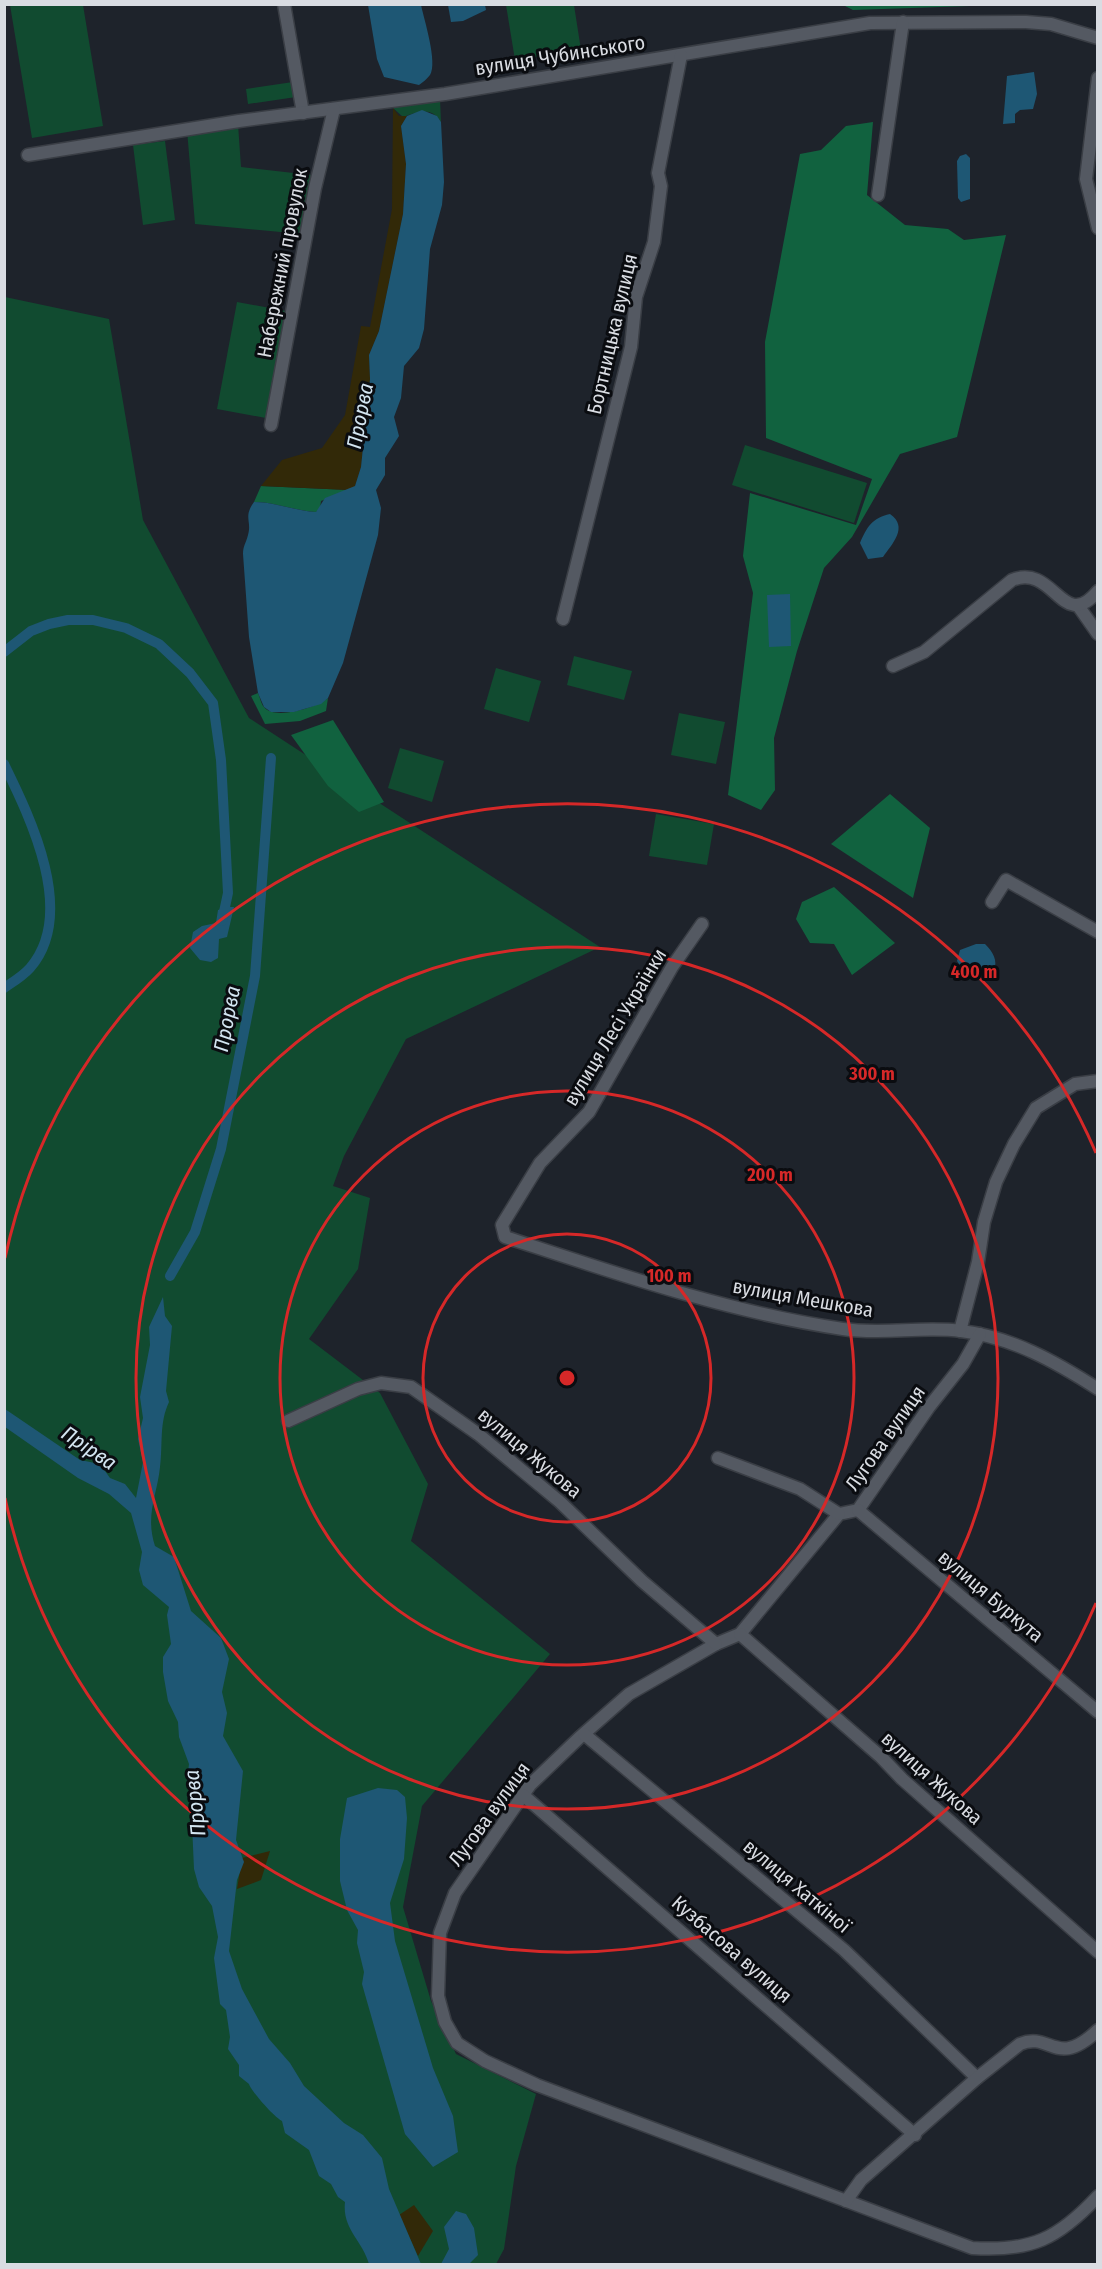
<svg xmlns="http://www.w3.org/2000/svg" width="1102" height="2269" font-family="'Fira Sans Condensed',sans-serif">
	<style>
		.green { fill: #114b30 }
		.forest { fill: #11623f }
		.sand { fill: #322908 }
		.water { fill: #1e5774 }
		.lines { fill: none; stroke-linecap: round; stroke-linejoin: round }
		.canal { stroke: #1e5774; stroke-width: 10 }
		.street-casing { stroke: #3a3e45; stroke-width: 15 }
		.street { stroke: #545962; stroke-width: 12 }
		.ring { fill: none; stroke: #d62828; stroke-width: 3 }
		.labels { text-anchor: middle; stroke-width: 6; stroke-linejoin: round; paint-order: stroke }
		.street-label { font-size: 20px; fill: #d9dce2; stroke: #0a0c10 }
		.water-label { font-size: 21px; font-style: italic; fill: #d3e5f1; stroke: #0a0c10 }
		.centre { fill: #d62828; stroke: #0a0c10; stroke-width: 3 }
		.ring-label { font-size: 18px; text-anchor: middle; font-weight: bold; fill: #d62828; stroke: #0a0c10; stroke-width: 6; stroke-linejoin: round; paint-order: stroke }
	</style>
	<rect width="100%" height="100%" fill="#1e232b"/>
	<!-- green -->
	<g class="green">
		<path d="M 10,5 L 83,5 L 103,126 L 32,138 Z"/>
		<path d="M 506,5 L 574,5 L 581,50 L 515,60 Z"/>
		<path d="M 293,82 L 296,97 L 248,104 L 246,89 Z"/>
		<path d="M 440,99 L 441,122 C 431,106 418,112 403,117 L 393,108 L 403,100 Z"/>
		<path d="M 238,124 L 241,167 L 311,175 L 302,234 L 195,224 L 187,130 Z"/>
		<path d="M 165,141 L 175,220 L 143,225 L 133,145 Z"/>
		<path d="M 5,297 L 109,319 L 143,520 L 249,718 L 600,947 L 406,1039 L 344,1156 L 333,1186 L 370,1198 L 358,1269 L 309,1339 L 380,1393 L 428,1484 L 411,1541 L 550,1654 L 422,1806 L 403,1907 L 431,2001 L 456,2054 L 536,2094 L 516,2166 L 504,2249 L 496,2264 L 5,2264 Z"/>
		<path d="M 237,302 L 286,311 L 266,418 L 217,409 Z"/>
		<path d="M 745,445 L 867,483 L 854,523 L 732,485 Z"/>
		<path d="M 574,656 L 632,671 L 624,700 L 567,685 Z"/>
		<path d="M 496,668 L 541,681 L 529,722 L 484,709 Z"/>
		<path d="M 679,713 L 725,722 L 716,764 L 671,755 Z"/>
		<path d="M 400,748 L 444,761 L 432,802 L 388,788 Z"/>
		<path d="M 656,814 L 714,824 L 707,865 L 649,856 Z"/>
	</g>
	<!-- forest -->
	<g class="forest">
		<path d="M 999,5 L 853,10 L 843,5 L 999,4 Z"/>
		<path d="M 873,122 L 867,195 L 905,225 L 948,229 L 964,240 L 1006,235 L 957,437 L 900,454 L 852,537 L 824,568 L 797,651 L 774,738 L 775,790 L 761,810 L 728,795 L 753,593 L 743,556 L 750,493 L 856,525 L 872,479 L 766,438 L 765,342 L 800,154 L 821,150 L 846,126 Z"/>
		<path d="M 261,486 L 349,490 L 321,501 L 320,509 L 316,512 C 295,511 276,502 254,502 Z"/>
		<path d="M 258,693 C 260,697 261,704 264,707 C 275,721 317,707 328,698 L 326,711 L 300,721 L 265,724 L 251,696 Z"/>
		<path d="M 333,720 L 384,802 L 359,812 L 328,786 L 291,735 Z"/>
		<path d="M 890,794 L 930,828 L 913,898 L 831,844 Z"/>
		<path d="M 834,887 L 895,943 L 852,975 L 834,944 L 810,943 L 796,919 L 802,902 Z"/>
	</g>
	<!-- sand -->
	<g class="sand">
		<path d="M 393,108 L 399,116 L 407,116 L 401,126 L 406,164 L 403,214 L 379,331 L 369,355 L 370,379 L 361,467 L 355,486 L 349,490 L 261,486 L 282,460 L 322,448 L 345,415 L 361,326 L 370,327 L 392,209 Z"/>
		<path d="M 270,1851 L 261,1880 L 237,1889 L 242,1858 Z"/>
		<path d="M 414,2205 L 433,2231 L 418,2256 L 399,2215 Z"/>
	</g>
	<!-- water -->
	<g class="water">
		<path d="M 368,5 L 421,5 C 424,19 438,63 430,75 C 427,79 423,82 419,85 L 384,77 L 377,59 Z"/>
		<path d="M 448,5 L 485,5 L 486,10 L 463,21 L 451,22 Z"/>
		<path d="M 1034,72 L 1037,94 L 1033,109 L 1020,110 L 1015,114 L 1015,123 L 1003,124 L 1007,76 Z"/>
		<path d="M 422,110 L 437,116 L 441,122 L 444,182 L 442,205 L 430,249 L 424,329 L 419,348 L 404,366 L 401,398 L 394,417 L 399,436 L 385,458 L 385,475 L 376,490 L 381,508 L 378,535 L 343,663 L 328,698 L 321,704 L 294,712 L 271,712 L 264,707 L 258,693 L 249,637 L 243,554 C 243,546 246,543 248,535 C 252,521 243,517 254,502 C 276,502 295,511 316,512 L 325,498 L 355,486 L 361,467 L 370,379 L 369,355 L 379,331 L 403,214 L 406,164 L 401,126 L 407,116 Z"/>
		<path d="M 966,154 L 970,158 L 970,199 L 961,202 L 958,198 L 957,161 L 960,156 Z"/>
		<path d="M 890,514 C 909,527 892,544 883,557 L 868,559 L 860,543 C 867,527 872,518 890,514 Z"/>
		<path d="M 790,594 L 791,646 L 769,647 L 767,595 Z"/>
		<path d="M 228,907 L 234,907 L 227,937 L 219,939 L 218,958 L 211,962 L 200,960 L 190,948 L 193,932 L 202,926 L 216,923 L 218,910 Z"/>
		<path d="M 976,944 L 985,944 C 993,952 998,960 994,971 L 989,974 L 977,969 L 963,970 L 957,961 L 960,950 Z"/>
		<path d="M 163,1297 L 165,1316 L 172,1326 L 166,1391 L 169,1402 C 159,1423 163,1444 160,1467 C 157,1496 145,1515 155,1546 L 174,1557 L 191,1611 L 221,1638 L 229,1659 L 222,1692 L 227,1713 L 223,1736 L 243,1771 L 236,1840 L 244,1862 L 237,1880 L 229,1951 L 242,1989 L 269,2039 L 290,2063 L 304,2086 L 344,2123 L 363,2135 L 382,2158 L 389,2189 L 421,2264 L 369,2264 C 362,2240 342,2229 345,2202 L 338,2197 L 331,2184 L 319,2176 L 309,2150 L 285,2133 L 282,2121 C 274,2117 251,2091 249,2084 L 239,2076 L 239,2065 L 228,2049 L 230,2037 L 226,2010 L 220,2004 L 214,1958 L 218,1937 L 212,1906 L 199,1887 L 194,1869 L 192,1824 L 195,1799 L 187,1781 L 189,1764 L 179,1737 L 178,1722 L 168,1701 L 163,1672 L 163,1657 L 171,1644 L 167,1615 L 169,1607 L 143,1585 L 139,1570 L 142,1552 L 131,1513 L 109,1494 L 78,1478 L 5,1427 L 5,1409 L 80,1460 L 100,1464 L 110,1478 L 125,1484 L 136,1498 L 143,1462 L 138,1439 L 143,1418 L 140,1397 L 150,1345 L 149,1327 Z"/>
		<path d="M 378,1788 L 397,1790 L 405,1797 L 407,1818 L 404,1859 L 390,1903 L 395,1941 L 433,2068 L 453,2116 L 458,2152 L 433,2167 L 405,2134 L 362,1984 L 364,1972 L 357,1943 L 358,1930 L 347,1910 L 340,1881 L 340,1839 L 347,1798 Z"/>
		<path d="M 456,2211 L 466,2214 L 474,2228 L 478,2255 L 469,2264 L 441,2264 L 449,2249 L 444,2227 Z"/>
	</g>
	<g class="lines">
		<!-- canal -->
		<g class="canal">
			<path d="M 4,652 L 31,631 L 49,624 L 68,620 L 93,620 L 126,628 L 159,644 L 190,673 L 213,703 L 221,760 L 228,893 L 222,921"/>
			<path d="M 4,764 C 31,819 77,914 30,968 C 23,976 13,982 4,988"/>
			<path d="M 170,1276 L 195,1232 L 221,1149 L 255,976 L 271,758"/>
		</g>
		<defs>
			<g id="street">
				<path d="M 284,4 L 303,113"/>
				<path d="M 1098,78 L 1086,179 L 1098,228"/>
				<path d="M 28,155 L 239,121 L 445,94 L 870,23 L 1026,22 L 1051,24 L 1098,38"/>
				<path d="M 878,195 L 903,22"/>
				<path d="M 271,425 L 315,188 L 334,109"/>
				<path d="M 1079,607 L 1098,634"/>
				<path d="M 563,619 L 631,347 L 636,297 L 654,242 L 661,186 L 658,173 L 681,55"/>
				<path d="M 893,666 L 924,652 L 1012,580 C 1055,563 1062,634 1098,591"/>
				<path d="M 992,902 L 1006,880 L 1098,932"/>
				<path d="M 702,924 L 672,967 L 589,1112 L 540,1163 L 502,1225 L 505,1237 C 615,1273 727,1312 843,1329 C 882,1335 922,1326 961,1331 C 1012,1337 1056,1362 1098,1389"/>
				<path d="M 960,1331 L 978,1262 L 984,1222 L 996,1182 L 1014,1144 L 1036,1108 L 1075,1084 L 1098,1081"/>
				<path d="M 980,1334 L 963,1364 L 929,1407 L 858,1510 L 839,1514 L 740,1634 L 716,1644 L 629,1694 L 579,1738 L 530,1785 L 455,1893 L 440,1933 L 438,1996 L 445,2022 L 457,2043 L 485,2061 L 537,2085 L 972,2248 C 1031,2252 1058,2239 1098,2196"/>
				<path d="M 288,1421 L 358,1389 L 381,1383 L 411,1387 L 478,1434 L 560,1502 L 642,1581 L 716,1644"/>
				<path d="M 718,1458 L 800,1489 L 839,1514"/>
				<path d="M 858,1510 L 1098,1712"/>
				<path d="M 740,1634 L 881,1757 L 902,1779 L 1098,1952"/>
				<path d="M 584,1734 L 844,1950 L 977,2078"/>
				<path d="M 523,1795 L 915,2135"/>
				<path d="M 846,2201 L 861,2180 L 977,2078 L 1020,2044 C 1051,2031 1056,2070 1098,2030"/>
			</g>
		</defs>
		<!-- street casing -->
		<use href="#street" class="street-casing"/>
		<!-- street -->
		<use href="#street" class="street"/>
	</g>
	<!-- distance rings -->
	<g class="ring">
		<circle cx="567" cy="1378" r="144"/>
		<circle cx="567" cy="1378" r="287"/>
		<circle cx="567" cy="1378" r="431"/>
		<path d="M1096 1603A575 575 0 0 1 5 1498M5 1258A575 575 0 0 1 1096 1153"/>
	</g>
	<g class="labels">
		<!-- street labels -->
		<g class="street-label">
			<text transform="translate(560 55) rotate(-9)" y="7">вулиця Чубинського</text>
			<text transform="translate(282 263) rotate(-79)" y="7">Набережний провулок</text>
			<text transform="translate(612 334) rotate(-77)" y="7">Бортницька вулиця</text>
			<text transform="translate(615 1027) rotate(-59)" y="7">вулиця Лесі Українки</text>
			<text transform="translate(803 1298) rotate(10)" y="7">вулиця Мешкова</text>
			<text transform="translate(885 1438) rotate(-55)" y="7">Лугова вулиця</text>
			<text transform="translate(530 1453) rotate(40)" y="7">вулиця Жукова</text>
			<text transform="translate(991 1596) rotate(40)" y="7">вулиця Буркута</text>
			<text transform="translate(932 1778) rotate(42)" y="7">вулиця Жукова</text>
			<text transform="translate(489 1814) rotate(-54)" y="7">Лугова вулиця</text>
			<text transform="translate(797 1886) rotate(40)" y="7">вулиця Хаткіної</text>
			<text transform="translate(732 1949) rotate(41)" y="7">Кузбасова вулиця</text>
		</g>
		<!-- water labels -->
		<g class="water-label">
			<text transform="translate(360 416) rotate(-79)" y="7">Прорва</text>
			<text transform="translate(227 1019) rotate(-79)" y="7">Прорва</text>
			<text transform="translate(89 1448) rotate(34)" y="7">Прірва</text>
			<text transform="translate(195 1803) rotate(-96)" y="7">Прорва</text>
		</g>
	</g>
	<circle cx="567" cy="1378" r="9" class="centre"/>
	<g class="ring-label">
		<text x="974" y="978">400 m</text>
		<text x="872" y="1080">300 m</text>
		<text x="770" y="1181">200 m</text>
		<text x="669" y="1282">100 m</text>
	</g>
	<!-- border -->
	<rect width="1102" height="2269" fill="none" stroke="#d9dce2" stroke-width="12"/>
</svg>
